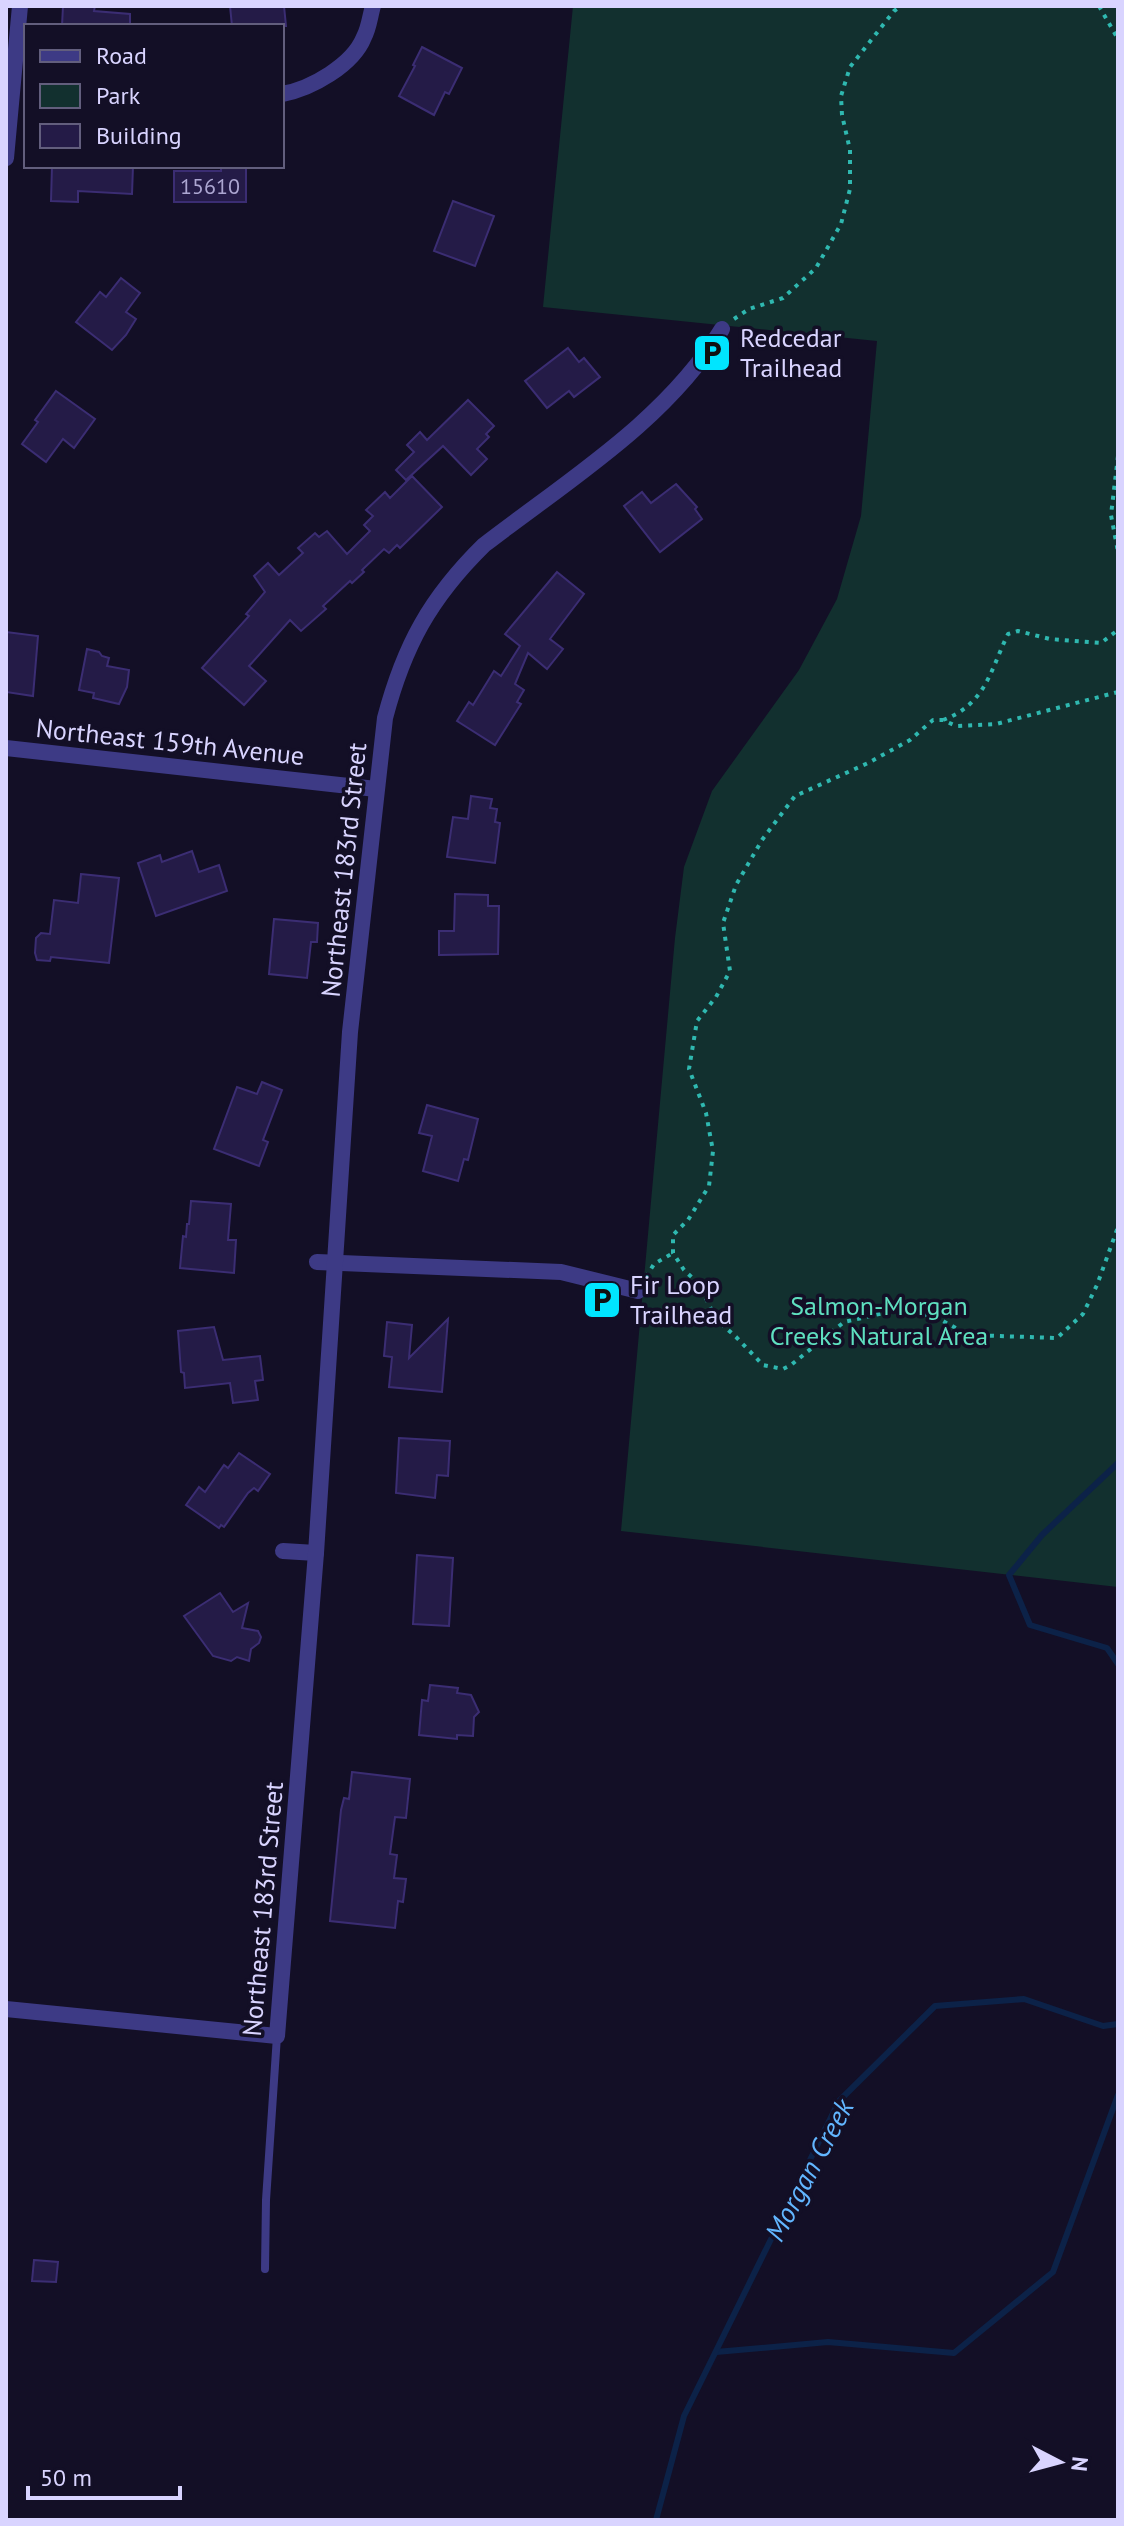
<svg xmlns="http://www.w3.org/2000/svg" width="1124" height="2526" font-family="'PT Sans',sans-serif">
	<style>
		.green { fill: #12302f }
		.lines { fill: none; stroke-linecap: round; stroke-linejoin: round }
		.stream { stroke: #0c2248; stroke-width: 6 }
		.building { fill: #241b47; stroke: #3b2d73; stroke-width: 2 }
		.path { stroke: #2fb8b0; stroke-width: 4; stroke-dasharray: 4 6; stroke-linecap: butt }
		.lane { stroke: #3d3a85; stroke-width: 8 }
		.street { stroke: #3d3a85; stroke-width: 16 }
		.labels { text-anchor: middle; stroke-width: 7; stroke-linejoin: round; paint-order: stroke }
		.number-label { font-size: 22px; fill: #aca6d1 }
		.poi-label { font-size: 26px; fill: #d9d4ff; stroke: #130f26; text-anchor: start }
		.street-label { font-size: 26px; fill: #d9d4ff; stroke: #130f26 }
		.park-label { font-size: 26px; fill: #5fe0c0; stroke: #130f26 }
		.water-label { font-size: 28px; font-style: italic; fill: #62b6ff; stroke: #130f26 }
	</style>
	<rect width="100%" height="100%" fill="#130f26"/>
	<!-- green -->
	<path class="green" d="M 573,6 L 1118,6 L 1118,1587 L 621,1531 L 675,938 L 684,867 L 712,791 L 799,670 L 837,599 L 861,516 L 877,341 L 543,307 Z"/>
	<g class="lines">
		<!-- stream -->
		<g class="stream">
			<path d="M 1118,1463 L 1042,1535 L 1009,1575 L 1030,1625 L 1107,1648 L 1118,1664"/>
			<path d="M 716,2352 L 828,2342 L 954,2353 L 1053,2272 L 1118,2095"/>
			<path d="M 656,2520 L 684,2416 L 839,2101 L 935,2006 L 1024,1999 L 1103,2026 L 1118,2024"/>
		</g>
	</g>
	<!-- building -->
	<g class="building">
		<path d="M 63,6 L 95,6 L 94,11 L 130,14 L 130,26 L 62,26 Z"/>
		<path d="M 230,6 L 284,6 L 286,26 L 232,26 Z"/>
		<path d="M 422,47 L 462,68 L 449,94 L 445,92 L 434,115 L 399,96 L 415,66 L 413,65 Z"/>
		<path d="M 52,166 L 133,166 L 132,194 L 78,191 L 78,202 L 51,201 Z"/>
		<path d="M 221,166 L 246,166 L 246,202 L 174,202 L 174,171 L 221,171 Z"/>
		<path d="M 453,201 L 494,216 L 475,266 L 434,251 Z"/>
		<path d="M 121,278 L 140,293 L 126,312 L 136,319 L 126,335 L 112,350 L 76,322 L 100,292 L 106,297 Z"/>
		<path d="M 568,348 L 579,362 L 584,358 L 600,377 L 574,397 L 569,391 L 547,408 L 525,381 Z"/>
		<path d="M 56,391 L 95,419 L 74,448 L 63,439 L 46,462 L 22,444 L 38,422 L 35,420 Z"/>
		<path d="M 468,400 L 494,426 L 486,434 L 489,437 L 477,449 L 487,459 L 471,475 L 443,446 L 406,480 L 396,470 L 414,452 L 407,445 L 420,432 L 427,440 Z"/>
		<path d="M 412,476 L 442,507 L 400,548 L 397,545 L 389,553 L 384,549 L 362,570 L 364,572 L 352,583 L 350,581 L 323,606 L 326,609 L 301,631 L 290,620 L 249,666 L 266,681 L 244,705 L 202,668 L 249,616 L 246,614 L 265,592 L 254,576 L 268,563 L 279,575 L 303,553 L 298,548 L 315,533 L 319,537 L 327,531 L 347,554 L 370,531 L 364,525 L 373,516 L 366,510 L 385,492 L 390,498 Z"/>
		<path d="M 676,484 L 697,507 L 695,509 L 702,519 L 660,552 L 624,506 L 642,492 L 651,503 Z"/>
		<path d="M 557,572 L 584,594 L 550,639 L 563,649 L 547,669 L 528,653 L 515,684 L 524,690 L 517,702 L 521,704 L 495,745 L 457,721 L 469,702 L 473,705 L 494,671 L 501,676 L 520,646 L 505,634 Z"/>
		<path d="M 6,632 L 38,636 L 33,696 L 6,692 Z"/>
		<path d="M 87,649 L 99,652 L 102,656 L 109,658 L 107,666 L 129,670 L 127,687 L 119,704 L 93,698 L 94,693 L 79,690 Z"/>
		<path d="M 471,796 L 492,799 L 490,808 L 497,809 L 495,822 L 500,823 L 495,863 L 447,857 L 453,817 L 468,819 Z"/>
		<path d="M 192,851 L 199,872 L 219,865 L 227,891 L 156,916 L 138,863 L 160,855 L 162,862 Z"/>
		<path d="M 81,874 L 119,878 L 109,963 L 51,957 L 50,961 L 37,960 L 35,953 L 36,938 L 41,933 L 50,934 L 54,900 L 78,903 Z"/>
		<path d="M 455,894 L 488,895 L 488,906 L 499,906 L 498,954 L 439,955 L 439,931 L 454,931 Z"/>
		<path d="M 274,919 L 318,923 L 317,942 L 311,942 L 307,978 L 269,974 Z"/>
		<path d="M 262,1082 L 282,1090 L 263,1140 L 268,1142 L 259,1166 L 214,1149 L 237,1087 L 257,1094 Z"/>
		<path d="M 427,1105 L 478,1119 L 468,1160 L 464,1159 L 458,1181 L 423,1171 L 432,1136 L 419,1133 Z"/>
		<path d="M 191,1201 L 231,1204 L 228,1240 L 236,1240 L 234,1273 L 180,1268 L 183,1236 L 186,1237 L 187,1224 L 189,1224 Z"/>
		<path d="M 448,1319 L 442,1392 L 389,1387 L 392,1357 L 384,1356 L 387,1322 L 412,1325 L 409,1358 Z"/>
		<path d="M 214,1327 L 223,1360 L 260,1356 L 263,1380 L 255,1381 L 258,1400 L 233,1403 L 230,1383 L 185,1388 L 184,1373 L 181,1372 L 178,1331 Z"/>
		<path d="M 399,1438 L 450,1441 L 448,1476 L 437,1475 L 435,1498 L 396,1493 Z"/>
		<path d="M 239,1453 L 270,1474 L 258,1491 L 254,1488 L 248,1493 L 224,1527 L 221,1525 L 219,1528 L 186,1505 L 199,1487 L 205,1492 L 224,1465 L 228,1468 Z"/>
		<path d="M 417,1555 L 453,1558 L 449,1626 L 413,1624 Z"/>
		<path d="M 220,1593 L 233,1612 L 248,1603 L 242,1628 L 258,1631 L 261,1637 L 259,1643 L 251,1649 L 249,1661 L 237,1657 L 231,1661 L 213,1656 L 184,1616 Z"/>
		<path d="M 430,1685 L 458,1688 L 457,1693 L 471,1695 L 479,1712 L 474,1717 L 473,1736 L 457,1735 L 457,1739 L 419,1735 L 422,1700 L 428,1701 Z"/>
		<path d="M 352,1772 L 410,1779 L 406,1818 L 395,1817 L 390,1854 L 397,1855 L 394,1878 L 406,1879 L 403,1902 L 398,1901 L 395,1928 L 330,1921 L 341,1810 L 344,1798 L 349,1799 Z"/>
		<path d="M 34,2260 L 58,2262 L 56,2282 L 32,2281 Z"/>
	</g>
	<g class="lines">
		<!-- path -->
		<g class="path">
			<path d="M 1099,6 L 1118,39"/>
			<path d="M 734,319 L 749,309 L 783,298 L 816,268 L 841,224 L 850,189 L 850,150 L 842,115 L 841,96 L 850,67 L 894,11 L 901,6"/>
			<path d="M 1118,456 L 1111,515 L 1118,552"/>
			<path d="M 1118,692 L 996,724 L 956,726 L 943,720 L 933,720 L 910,740 L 868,763 L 795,796 L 762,840 L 736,885 L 723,923 L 730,971 L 716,997 L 697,1021 L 689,1069 L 706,1113 L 713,1151 L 709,1186 L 688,1220 L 673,1235 L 673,1253 L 684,1270 L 699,1284 L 716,1319 L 736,1337 L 763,1365 L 783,1369 L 791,1365 L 844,1322 L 906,1308 L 939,1319 L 969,1335 L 1057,1338 L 1083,1314 L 1097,1285 L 1118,1227"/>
			<path d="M 943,720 C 986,704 990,671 1008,634 L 1018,631 L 1050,639 L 1101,643 L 1118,630"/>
			<path d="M 646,1277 L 654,1264 L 673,1253"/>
		</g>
		<!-- lane -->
		<path class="lane" d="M 265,2269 L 266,2200 L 277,2036"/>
		<!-- street -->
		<g class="street">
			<path d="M 282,94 C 311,89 353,65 364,37 C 369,28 370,16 373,6"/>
			<path d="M 6,158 L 20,6"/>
			<path d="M 6,748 L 376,789"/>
			<path d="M 317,1262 L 561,1272 L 638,1291"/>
			<path d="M 283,1551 L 316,1553"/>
			<path d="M 6,2009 L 277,2036 L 316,1553 L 350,1032 L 385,718 C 404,646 430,598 484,545 C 567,481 667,420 722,329"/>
		</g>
	</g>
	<!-- icons -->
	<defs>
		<symbol id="parking-square" viewBox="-11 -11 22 22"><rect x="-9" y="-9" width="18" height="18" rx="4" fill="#00e5ff" stroke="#130f26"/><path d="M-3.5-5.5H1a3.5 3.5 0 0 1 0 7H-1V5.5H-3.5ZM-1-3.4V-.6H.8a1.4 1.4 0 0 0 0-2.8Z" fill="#111"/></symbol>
	</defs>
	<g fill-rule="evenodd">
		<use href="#parking-square" x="690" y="331" width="44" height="44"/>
		<use href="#parking-square" x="580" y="1278" width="44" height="44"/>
	</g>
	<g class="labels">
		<!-- number labels -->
		<g class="number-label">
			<text x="210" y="194">15610</text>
		</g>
		<!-- poi labels -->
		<g class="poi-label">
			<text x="740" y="347">Redcedar<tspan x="740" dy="30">Trailhead</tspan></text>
			<text x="630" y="1294">Fir Loop<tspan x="630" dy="30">Trailhead</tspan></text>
		</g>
		<!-- street labels -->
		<g class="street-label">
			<text transform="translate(170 742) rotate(6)" y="9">Northeast 159th Avenue</text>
			<text transform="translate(344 870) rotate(-84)" y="9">Northeast 183rd Street</text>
			<text transform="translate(263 1909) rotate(-85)" y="9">Northeast 183rd Street</text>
		</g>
		<!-- park labels -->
		<g class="park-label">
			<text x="879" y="1315">Salmon-Morgan<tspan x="879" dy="30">Creeks Natural Area</tspan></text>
		</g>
		<!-- water labels -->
		<g class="water-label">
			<text transform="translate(809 2170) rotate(-62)" y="10">Morgan Creek</text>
		</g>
	</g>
	<!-- border -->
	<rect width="1124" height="2526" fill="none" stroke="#d9d4ff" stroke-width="16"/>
	<!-- legend -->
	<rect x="24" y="24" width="260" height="144" fill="#130f26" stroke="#625e7d" stroke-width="2"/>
	<rect x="40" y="50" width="40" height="12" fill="#3d3a85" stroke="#625e7d" stroke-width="2"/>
	<text x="96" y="64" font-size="24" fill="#d9d4ff">Road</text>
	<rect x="40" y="84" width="40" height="24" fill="#12302f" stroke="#625e7d" stroke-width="2"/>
	<text x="96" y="104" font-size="24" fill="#d9d4ff">Park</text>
	<rect x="40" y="124" width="40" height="24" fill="#241b47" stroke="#625e7d" stroke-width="2"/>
	<text x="96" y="144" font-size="24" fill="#d9d4ff">Building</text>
	<!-- north arrow -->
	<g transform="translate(1060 2462) rotate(96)" stroke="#130f26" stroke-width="6" paint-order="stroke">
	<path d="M0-6L14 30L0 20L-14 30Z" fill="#d9d4ff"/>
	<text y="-12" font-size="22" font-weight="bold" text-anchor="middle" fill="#d9d4ff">N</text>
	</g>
	<!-- scale -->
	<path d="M28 2486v12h152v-12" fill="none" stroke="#d9d4ff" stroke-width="4"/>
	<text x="40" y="2486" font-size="24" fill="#d9d4ff" stroke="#130f26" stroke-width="6" paint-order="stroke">50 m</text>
</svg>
